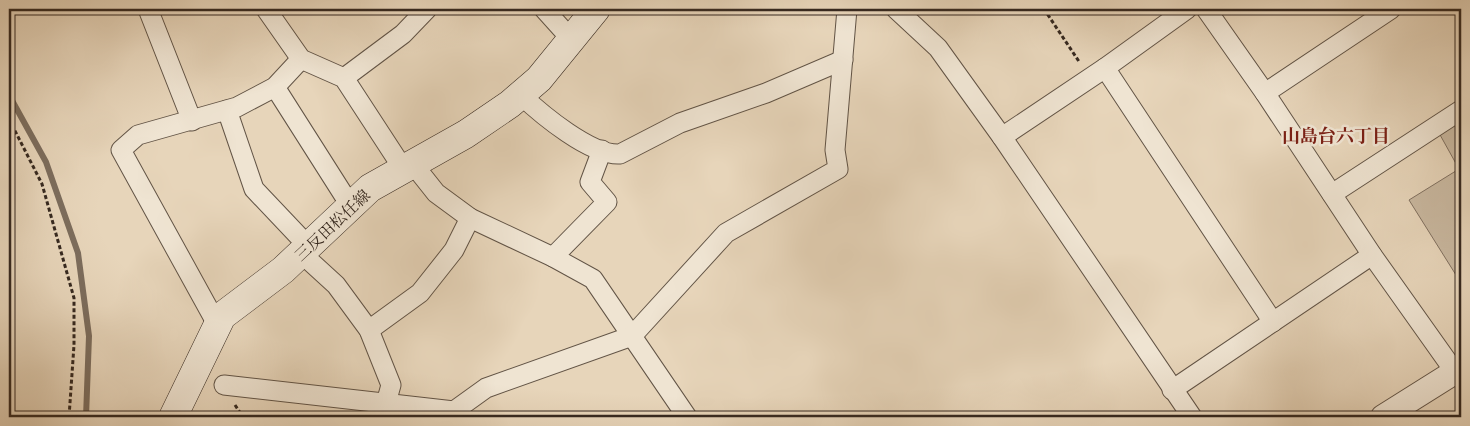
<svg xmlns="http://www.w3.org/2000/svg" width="1470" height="426" font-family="Cardo,'Noto Serif JP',serif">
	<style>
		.green { fill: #c9b8a0; stroke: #807060 }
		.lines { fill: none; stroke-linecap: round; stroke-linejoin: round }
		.stream { stroke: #7c6d5d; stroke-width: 6 }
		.minor-casing { stroke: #625446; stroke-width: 21 }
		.tertiary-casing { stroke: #625446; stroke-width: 26 }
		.secondary-casing { stroke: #362920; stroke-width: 29 }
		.path { stroke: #362920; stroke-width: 3; stroke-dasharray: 4 2.5; stroke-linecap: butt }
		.minor { stroke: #efe4d2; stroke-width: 19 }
		.tertiary { stroke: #efe4d2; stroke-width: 24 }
		.secondary { stroke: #efe4d2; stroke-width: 28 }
		.labels { text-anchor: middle; stroke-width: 5; stroke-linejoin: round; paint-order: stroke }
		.street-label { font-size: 16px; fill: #362920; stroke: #efe4d2 }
		.neighbourhood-label { font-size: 18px; font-weight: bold; fill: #7a1f14; stroke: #efe4d2 }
	</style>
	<rect width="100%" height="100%" fill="#e7d5ba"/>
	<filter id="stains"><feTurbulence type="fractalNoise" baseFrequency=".004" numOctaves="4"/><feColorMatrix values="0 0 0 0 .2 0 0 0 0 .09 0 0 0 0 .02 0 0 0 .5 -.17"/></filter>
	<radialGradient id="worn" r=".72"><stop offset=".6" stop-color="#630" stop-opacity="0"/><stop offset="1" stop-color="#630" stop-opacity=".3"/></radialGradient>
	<!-- green -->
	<path class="green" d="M 1461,118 L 1461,283 L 1409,200 L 1459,169 L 1439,133 Z"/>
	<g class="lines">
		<!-- stream -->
		<path class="stream" d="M 9,95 L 46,162 L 78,253 L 89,336 L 86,417"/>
		<defs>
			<g id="minor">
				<path d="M 148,9 L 192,121"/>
				<path d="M 266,9 L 301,59 L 344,78 L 404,170"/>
				<path d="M 544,9 L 571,39"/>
				<path d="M 896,9 L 938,48 L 1002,137 L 1192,417"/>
				<path d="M 1206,9 L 1265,93 L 1372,255 L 1455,372"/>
				<path d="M 1105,68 L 1273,322"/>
				<path d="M 344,78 L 403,34 L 427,9"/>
				<path d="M 275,87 L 350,205"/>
				<path d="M 1265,93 L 1391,9"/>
				<path d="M 521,95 C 541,114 591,156 620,154 L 680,123 L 766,93 L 843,60"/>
				<path d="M 227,110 L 254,189 L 308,246"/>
				<path d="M 1002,137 L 1105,68 L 1187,9"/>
				<path d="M 413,164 L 436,193 L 470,218 L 553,257 L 593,279 L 687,417"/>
				<path d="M 1332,194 L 1461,110"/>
				<path d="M 301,253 L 336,285 L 369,330 L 391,385 L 386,403"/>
				<path d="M 553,257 L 607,202 L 590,182 L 602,150"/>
				<path d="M 218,326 L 121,150 L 138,135 L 237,107 L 275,87 L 301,59"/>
				<path d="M 369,330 L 420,293 L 454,250 L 470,218"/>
				<path d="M 224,385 L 454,411 L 486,388 L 632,336 L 726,233 L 838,169 L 835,150 L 847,9"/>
				<path d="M 1172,390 L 1372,255"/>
			</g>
			<path id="tertiary" d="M 1383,417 L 1461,368"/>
			<path id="secondary" d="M 173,417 L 222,316 L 283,270 L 370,188 L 466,134 L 510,104 L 539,79 L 596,9"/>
		</defs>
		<!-- minor casing -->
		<use href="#minor" class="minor-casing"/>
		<!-- tertiary casing -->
		<use href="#tertiary" class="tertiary-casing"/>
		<!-- secondary casing -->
		<use href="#secondary" class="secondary-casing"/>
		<!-- path -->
		<g class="path">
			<path d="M 1044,9 L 1080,63"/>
			<path d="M 9,119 L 42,184 L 74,298 L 74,345 L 69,417"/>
			<path d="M 235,405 L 243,417"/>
		</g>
		<!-- minor -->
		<use href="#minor" class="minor"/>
		<!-- tertiary -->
		<use href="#tertiary" class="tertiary"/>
		<!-- secondary -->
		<use href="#secondary" class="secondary"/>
	</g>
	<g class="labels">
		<!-- street labels -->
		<g class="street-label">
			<text transform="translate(332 225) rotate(-43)" y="6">三反田松任線</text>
		</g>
		<!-- neighbourhood labels -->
		<g class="neighbourhood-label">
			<text x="1336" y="142">山島台六丁目</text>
		</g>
	</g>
	<!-- margin -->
	<rect width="1470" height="426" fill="none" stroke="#e7d5ba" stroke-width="30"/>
	<rect x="10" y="10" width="1450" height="406" fill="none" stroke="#362920" stroke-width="2.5"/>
	<rect x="15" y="15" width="1440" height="396" fill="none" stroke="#362920"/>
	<rect width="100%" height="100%" filter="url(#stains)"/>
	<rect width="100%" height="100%" fill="url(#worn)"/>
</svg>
